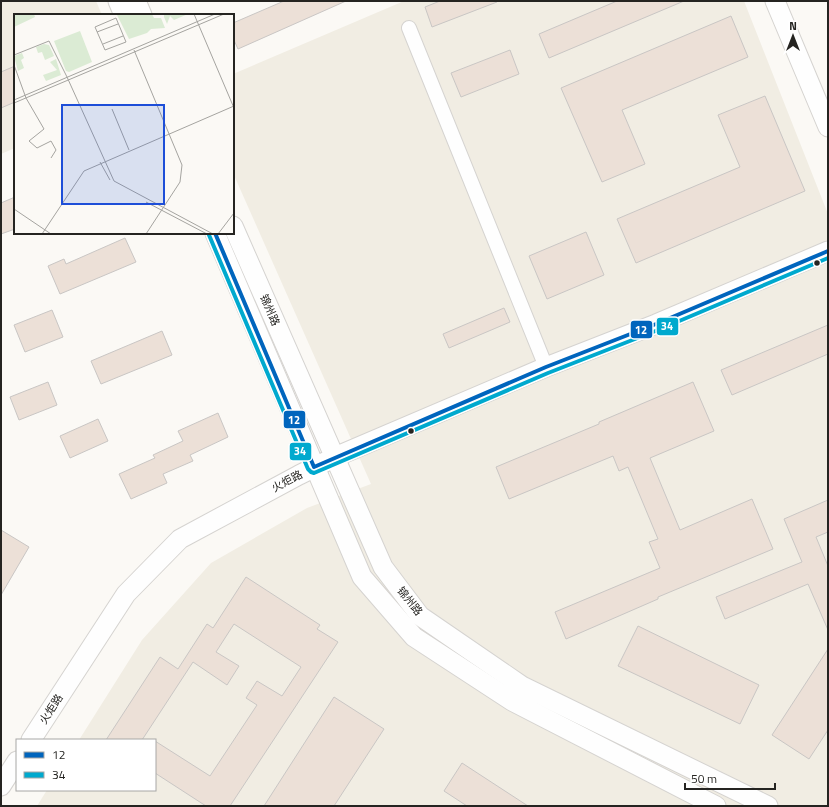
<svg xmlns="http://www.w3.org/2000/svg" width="829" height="807" font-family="'Titillium Web','Noto Sans SC',sans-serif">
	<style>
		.built { fill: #f1ede3 }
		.building { fill: #ece0d7; stroke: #c9c6c4 }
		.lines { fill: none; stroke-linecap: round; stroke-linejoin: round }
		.minor-casing { stroke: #d5d3d0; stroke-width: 16 }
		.secondary-casing { stroke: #d5d3d0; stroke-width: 21 }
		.minor { stroke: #fefefe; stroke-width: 14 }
		.secondary { stroke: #fefefe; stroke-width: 19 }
		.bus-1-casing { stroke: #fff; stroke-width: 7 }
		.bus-2-casing { stroke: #fff; stroke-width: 7 }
		.bus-1 { stroke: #0065bd; stroke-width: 4 }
		.bus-2 { stroke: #00a9ce; stroke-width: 4 }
		.bus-dot { fill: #252421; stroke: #fff; stroke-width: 1.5 }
		.labels { text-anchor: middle; stroke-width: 3; stroke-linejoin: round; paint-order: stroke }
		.street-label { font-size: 11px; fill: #252421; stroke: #fff }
		.inset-road { fill: none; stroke: #a5a4a0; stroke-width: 1 }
		.view { fill: #1d4ed8; fill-opacity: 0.15; stroke: #1d4ed8; stroke-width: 2 }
		.inset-edge { fill: none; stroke: #252421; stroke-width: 2 }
		.line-badge { stroke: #fff; stroke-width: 1.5 }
		.badge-label { font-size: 11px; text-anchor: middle; font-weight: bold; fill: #fff }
	</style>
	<rect width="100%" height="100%" fill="#fbf9f5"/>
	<!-- built -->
	<g class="built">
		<path d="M 1,1 L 96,1 L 102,15 L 15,15 L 15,148 L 1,154 Z"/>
		<path d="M 404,1 L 744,1 L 828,214 L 828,806 L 37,806 L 47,790 L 155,790 L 155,740 L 79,740 L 142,640 L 211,563 L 307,508 L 371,484 L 233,173 L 233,74 Z"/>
	</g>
	<!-- building -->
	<g class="building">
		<path d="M 284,1 L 346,1 L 238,49 L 233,38 L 233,23 Z"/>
		<path d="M 440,1 L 497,1 L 497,2 L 432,27 L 425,7 Z"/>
		<path d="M 617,1 L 684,1 L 549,58 L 539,34 Z"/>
		<path d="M 731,16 L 748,57 L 622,110 L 645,164 L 602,182 L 561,88 Z"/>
		<path d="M 510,50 L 519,74 L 461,97 L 451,73 Z"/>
		<path d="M 15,66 L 15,102 L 1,108 L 1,72 Z"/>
		<path d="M 765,96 L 805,191 L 636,263 L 617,219 L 740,167 L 718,115 Z"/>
		<path d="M 15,197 L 15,229 L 1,234 L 1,203 Z"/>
		<path d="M 586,232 L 604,275 L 547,299 L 529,256 Z"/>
		<path d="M 125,238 L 136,262 L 60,294 L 48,266 L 64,259 L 66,264 Z"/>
		<path d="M 504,308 L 510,322 L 449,348 L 443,334 Z"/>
		<path d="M 52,310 L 63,337 L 25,352 L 14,325 Z"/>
		<path d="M 828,325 L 828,354 L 732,395 L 721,370 Z"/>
		<path d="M 162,331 L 172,355 L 101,384 L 91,361 Z"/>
		<path d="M 48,382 L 57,405 L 19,420 L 10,397 Z"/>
		<path d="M 693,382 L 714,431 L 650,458 L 680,530 L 752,499 L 773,549 L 658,597 L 658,599 L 566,639 L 555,612 L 660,568 L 649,542 L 658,539 L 628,467 L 619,471 L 613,456 L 509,499 L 496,467 L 599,424 L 599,422 Z"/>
		<path d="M 218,413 L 228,437 L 190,455 L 193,461 L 163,474 L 167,483 L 131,499 L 119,474 L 155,458 L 153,455 L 183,441 L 178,431 Z"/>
		<path d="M 98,419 L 108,441 L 70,458 L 60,436 Z"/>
		<path d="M 828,500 L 828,532 L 816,537 L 828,566 L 828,630 L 808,584 L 725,619 L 716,597 L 802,562 L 784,519 Z"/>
		<path d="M 1,530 L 29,547 L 1,595 Z"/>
		<path d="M 246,577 L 320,625 L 317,629 L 338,642 L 230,806 L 206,806 L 155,773 L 155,741 L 210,776 L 257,705 L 246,698 L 257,681 L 282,696 L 301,667 L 234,624 L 216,652 L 239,666 L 227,685 L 193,662 L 142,740 L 106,740 L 160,657 L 178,669 L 207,624 L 213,628 Z"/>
		<path d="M 638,626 L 759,685 L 740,724 L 618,666 Z"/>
		<path d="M 828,649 L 828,730 L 809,759 L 772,735 Z"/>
		<path d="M 334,697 L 384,729 L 334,806 L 264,806 Z"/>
		<path d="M 462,763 L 528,806 L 467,806 L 444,791 Z"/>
	</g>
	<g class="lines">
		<defs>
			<path id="minor" d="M 409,28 L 546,367"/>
			<g id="secondary">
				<path d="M 118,1 L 124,15"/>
				<path d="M 136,1 L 142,15"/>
				<path d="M 775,1 L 828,127"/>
				<path d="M 233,226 L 383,567 L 420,616 L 522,686 L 768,806"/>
				<path d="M 215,233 L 362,577 L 414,637 L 512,701 L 716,806"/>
				<path d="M 31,740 L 126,594 L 180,539 L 299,475 L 335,457 L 546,367 L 656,324 L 828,251"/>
				<path d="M 1,786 L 17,761"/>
			</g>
		</defs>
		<!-- minor casing -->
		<use href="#minor" class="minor-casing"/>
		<!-- secondary casing -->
		<use href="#secondary" class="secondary-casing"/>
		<!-- minor -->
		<use href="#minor" class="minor"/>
		<!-- secondary -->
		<use href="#secondary" class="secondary"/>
		<defs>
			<path id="bus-1" d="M 215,233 L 314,467 L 546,367 L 656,324 L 828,251"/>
			<path id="bus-2" d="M 209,235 L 308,469 L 311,472 L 314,473 L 548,373 L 658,330 L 828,258"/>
		</defs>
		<!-- bus-1 casing -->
		<use href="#bus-1" class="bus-1-casing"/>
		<!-- bus-2 casing -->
		<use href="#bus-2" class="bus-2-casing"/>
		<!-- bus-1 -->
		<use href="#bus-1" class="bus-1"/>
		<!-- bus-2 -->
		<use href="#bus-2" class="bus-2"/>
	</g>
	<!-- markers -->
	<g class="bus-dot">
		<circle cx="817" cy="263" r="3.5"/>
		<circle cx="411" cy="431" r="3.5"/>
	</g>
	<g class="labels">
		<!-- street labels -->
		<g class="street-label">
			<text transform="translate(270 310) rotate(66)" y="4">锦州路</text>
			<text transform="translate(287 481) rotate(-28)" y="4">火炬路</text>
			<text transform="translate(410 601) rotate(51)" y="4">锦州路</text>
			<text transform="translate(51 709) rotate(-57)" y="4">火炬路</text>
		</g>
	</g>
	<!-- overview -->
	<g transform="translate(14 14)">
		<rect width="220" height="220" fill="#fbf9f5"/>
		<path d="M 0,0 L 20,0 L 21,3 L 0,13 ZM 98,0 L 138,0 L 140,4 L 147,4 L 151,14 L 137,15 L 133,19 L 115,25 L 103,1 ZM 174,0 L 160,6 L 156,2 L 153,10 L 150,3 L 150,0 ZM 66,17 L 78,48 L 55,58 L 52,57 L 40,27 ZM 30,30 L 35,31 L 40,42 L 31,46 L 28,38 L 24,39 L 22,33 ZM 8,39 L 10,44 L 7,46 L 10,54 L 4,57 L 0,42 ZM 42,45 L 47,61 L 32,67 L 29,61 L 43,56 L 36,48 Z" fill="#dbebd4"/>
		<path class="inset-road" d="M 180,0 L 220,94M 102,4 L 112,28 L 91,36 L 81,13 ZM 83,18 L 104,10M 89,30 L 109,22M 120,36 L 168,151 L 166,168 L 132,220M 0,41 L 35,27 L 53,63M 0,51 L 12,84 L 30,115 L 15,127 L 23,134 L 37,127 L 42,136 L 37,144M 53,63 L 100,167 L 199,220M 0,86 L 201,0M 0,89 L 210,0M 98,95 L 115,136M 86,148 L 96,166M 132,188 L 193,220M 0,195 L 37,220M 28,220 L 70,157 L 220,92M 204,220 L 220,199"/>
		<path class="view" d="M 48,91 L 150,91 L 150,190 L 48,190 Z"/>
		<rect width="220" height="220" class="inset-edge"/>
	</g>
	<g class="line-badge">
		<rect x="656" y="317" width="23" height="19" rx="4" fill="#00a9ce"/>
		<rect x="630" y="320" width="23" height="19" rx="4" fill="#0065bd"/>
		<rect x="283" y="410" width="23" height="19" rx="4" fill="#0065bd"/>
		<rect x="289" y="442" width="23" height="19" rx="4" fill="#00a9ce"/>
	</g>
	<g class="badge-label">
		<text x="667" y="330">34</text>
		<text x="641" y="334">12</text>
		<text x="294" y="424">12</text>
		<text x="300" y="455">34</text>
	</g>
	<!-- border -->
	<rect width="829" height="807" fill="none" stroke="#252421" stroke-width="4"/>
	<!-- legend -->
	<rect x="16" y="739" width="140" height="52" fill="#ffffff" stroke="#a8a7a6"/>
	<rect x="24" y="752" width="20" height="6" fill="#0065bd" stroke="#a8a7a6"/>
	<text x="52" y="759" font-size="12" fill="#252421">12</text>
	<rect x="24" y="772" width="20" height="6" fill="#00a9ce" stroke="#a8a7a6"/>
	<text x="52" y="779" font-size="12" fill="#252421">34</text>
	<!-- north arrow -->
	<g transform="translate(793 36)" stroke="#ffffff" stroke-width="3" paint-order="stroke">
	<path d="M0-3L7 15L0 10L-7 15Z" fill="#252421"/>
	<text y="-6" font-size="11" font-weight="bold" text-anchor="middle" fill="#252421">N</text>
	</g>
	<!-- scale -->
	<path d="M685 783v6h90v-6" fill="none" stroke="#252421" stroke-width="2"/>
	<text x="691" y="783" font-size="12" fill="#252421" stroke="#ffffff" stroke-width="3" paint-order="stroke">50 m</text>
</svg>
